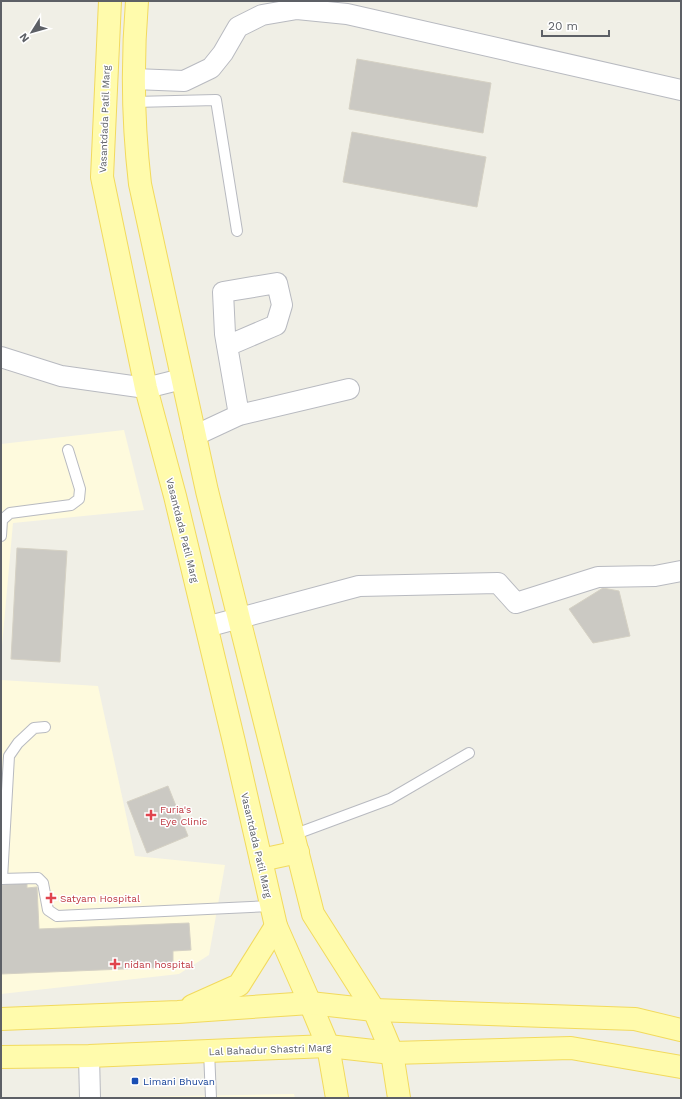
<svg xmlns="http://www.w3.org/2000/svg" width="682" height="1099" font-family="'Work Sans',sans-serif">
	<style>
		.commercial { fill: #fefadd }
		.building { fill: #cbc9c3; stroke: #d5d1c4 }
		.lines { fill: none; stroke-linecap: round; stroke-linejoin: round }
		.lane-casing { stroke: #b8bac0; stroke-width: 12 }
		.street-casing { stroke: #b8bac0; stroke-width: 22 }
		.primary-casing { stroke: #f2da5d; stroke-width: 24 }
		.lane { stroke: #fff; stroke-width: 10 }
		.street { stroke: #fff; stroke-width: 20 }
		.primary { stroke: #fffbac; stroke-width: 22 }
		.health-dot { fill: #e0444e; stroke: #fff; stroke-width: 1.5 }
		.transit-dot { fill: #1a4fb4; stroke: #fff; stroke-width: 1.5 }
		.labels { text-anchor: middle; stroke-width: 3; stroke-linejoin: round; paint-order: stroke }
		.street-label { font-size: 10px; fill: #5d6066; stroke: #fff }
		.health-label { font-size: 10px; fill: #be3a42; stroke: #fff; text-anchor: start }
		.transit-label { font-size: 10px; fill: #164399; stroke: #fff; text-anchor: start }
	</style>
	<rect width="100%" height="100%" fill="#f0efe6"/>
	<!-- commercial -->
	<g class="commercial">
		<path d="M 124,430 L 144,510 L 13,523 L 1,657 L 1,444 Z"/>
		<path d="M 1,680 L 98,686 L 135,856 L 225,865 L 209,955 L 179,974 L 1,994 Z"/>
		<path d="M 294,1094 L 295,1098 L 116,1097 Z"/>
	</g>
	<!-- building -->
	<g class="building">
		<path d="M 357,59 L 491,83 L 483,133 L 349,109 Z"/>
		<path d="M 352,132 L 486,157 L 477,207 L 343,182 Z"/>
		<path d="M 17,548 L 67,551 L 60,662 L 11,659 Z"/>
		<path d="M 603,588 L 619,591 L 630,636 L 593,643 L 569,609 Z"/>
		<path d="M 168,786 L 188,836 L 147,853 L 127,802 Z"/>
		<path d="M 27,883 L 27,888 L 37,887 L 39,929 L 189,923 L 191,950 L 173,951 L 173,967 L 1,974 L 1,885 Z"/>
	</g>
	<g class="lines">
		<defs>
			<g id="lane">
				<path d="M 134,102 L 216,100 L 237,231"/>
				<path d="M 1,536 L 2,520 L 10,513 L 71,505 L 79,499 L 80,489 L 68,450"/>
				<path d="M 293,835 L 390,799 L 469,753"/>
				<path d="M 1,879 L 38,878 L 43,883 L 48,910 L 57,916 L 271,906"/>
				<path d="M 2,879 L 9,756 L 18,743 L 34,728 L 45,727"/>
				<path d="M 209,1051 L 211,1098"/>
			</g>
			<g id="street">
				<path d="M 134,79 L 184,81 L 211,68 L 223,53 L 238,27 L 262,15 L 297,9 L 347,14 L 681,90"/>
				<path d="M 227,346 L 276,325 L 282,305 L 277,283 L 223,292 L 225,334 L 239,415"/>
				<path d="M 1,357 L 61,376 L 146,388 L 182,379"/>
				<path d="M 194,436 L 239,415 L 349,389"/>
				<path d="M 206,627 L 359,586 L 498,583 L 516,603 L 598,577 L 655,576 L 681,571"/>
				<path d="M 89,1056 L 90,1098"/>
			</g>
			<g id="primary">
				<path d="M 110,1 L 102,177 L 146,388 L 175,496 L 234,742 L 276,926 L 310,1003 L 328,1046 L 337,1098"/>
				<path d="M 137,1 C 132,62 133,124 140,184 L 207,491 L 313,914 L 374,1010 L 392,1053 L 399,1098"/>
				<path d="M 261,860 L 298,852"/>
				<path d="M 192,1006 L 239,985 L 276,926"/>
				<path d="M 1,1019 L 178,1012 L 310,1003 L 374,1010 L 635,1019 L 681,1030"/>
				<path d="M 1,1057 L 89,1056 L 328,1046 L 392,1053 L 571,1048 L 681,1067"/>
			</g>
		</defs>
		<!-- lane casing -->
		<use href="#lane" class="lane-casing"/>
		<!-- street casing -->
		<use href="#street" class="street-casing"/>
		<!-- primary casing -->
		<use href="#primary" class="primary-casing"/>
		<!-- lane -->
		<use href="#lane" class="lane"/>
		<!-- street -->
		<use href="#street" class="street"/>
		<!-- primary -->
		<use href="#primary" class="primary"/>
	</g>
	<!-- markers -->
	<g class="health-dot">
		<path d="M149 809h4v4h4v4h-4v4h-4v-4h-4v-4h4z"/>
		<path d="M49 892h4v4h4v4h-4v4h-4v-4h-4v-4h4z"/>
		<path d="M113 958h4v4h4v4h-4v4h-4v-4h-4v-4h4z"/>
	</g>
	<rect class="transit-dot" x="131" y="1077" width="8" height="8" rx="2"/>
	<g class="labels">
		<!-- street labels -->
		<g class="street-label">
			<text transform="translate(104 119) rotate(-88)" y="4">Vasantdada Patil Marg</text>
			<text transform="translate(183 530) rotate(76)" y="4">Vasantdada Patil Marg</text>
			<text transform="translate(257 845) rotate(77)" y="4">Vasantdada Patil Marg</text>
			<text transform="translate(270 1049) rotate(-2)" y="4">Lal Bahadur Shastri Marg</text>
		</g>
		<!-- health labels -->
		<g class="health-label">
			<text x="160" y="813">Furia's<tspan x="160" dy="12">Eye Clinic</tspan></text>
			<text x="60" y="902">Satyam Hospital</text>
			<text x="124" y="968">nidan hospital</text>
		</g>
		<!-- transit labels -->
		<g class="transit-label">
			<text x="143" y="1085">Limani Bhuvan</text>
		</g>
	</g>
	<!-- border -->
	<rect width="682" height="1099" fill="none" stroke="#5d6066" stroke-width="4"/>
	<!-- north arrow -->
	<g transform="translate(32 32) rotate(233)" stroke="#ffffff" stroke-width="3" paint-order="stroke">
	<path d="M0-3L7 15L0 10L-7 15Z" fill="#5d6066"/>
	<text y="-6" font-size="11" font-weight="bold" text-anchor="middle" fill="#5d6066">N</text>
	</g>
	<!-- scale -->
	<path d="M542 30v6h67v-6" fill="none" stroke="#5d6066" stroke-width="2"/>
	<text x="548" y="30" font-size="12" fill="#5d6066" stroke="#ffffff" stroke-width="3" paint-order="stroke">20 m</text>
</svg>
